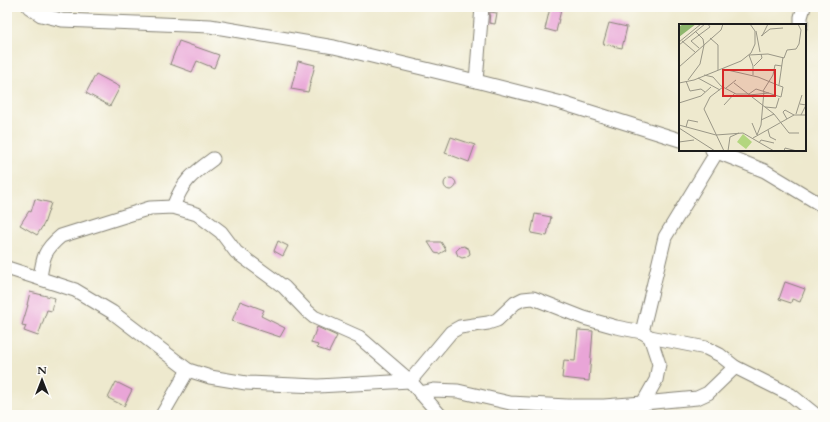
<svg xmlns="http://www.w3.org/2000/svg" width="830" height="422" font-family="Cardo,serif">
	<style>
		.building { fill: #e9a5d7 }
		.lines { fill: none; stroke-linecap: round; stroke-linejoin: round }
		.street-casing { stroke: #858275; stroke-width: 15 }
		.street { stroke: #fff; stroke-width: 13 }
		.inset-road { fill: none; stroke: #9a9787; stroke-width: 1 }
		.view { fill: #d62828; fill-opacity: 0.15; stroke: #d62828; stroke-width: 2 }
		.inset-edge { fill: none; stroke: #1c1c1c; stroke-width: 2 }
	</style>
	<rect width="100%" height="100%" fill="#fdfcf7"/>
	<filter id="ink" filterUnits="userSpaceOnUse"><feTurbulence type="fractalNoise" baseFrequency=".025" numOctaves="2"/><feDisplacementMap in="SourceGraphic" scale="8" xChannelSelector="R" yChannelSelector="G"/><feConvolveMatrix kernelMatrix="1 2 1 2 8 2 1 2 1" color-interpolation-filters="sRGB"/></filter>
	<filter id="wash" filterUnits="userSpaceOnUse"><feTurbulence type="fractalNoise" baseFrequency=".012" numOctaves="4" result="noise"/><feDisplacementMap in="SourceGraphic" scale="16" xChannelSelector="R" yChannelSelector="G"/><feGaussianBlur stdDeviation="0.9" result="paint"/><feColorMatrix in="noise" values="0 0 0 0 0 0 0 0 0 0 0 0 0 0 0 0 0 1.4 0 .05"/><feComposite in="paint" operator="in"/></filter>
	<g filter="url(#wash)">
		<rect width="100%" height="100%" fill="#eee9ce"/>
		<g id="blocks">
			<!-- building -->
			<g class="building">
				<path d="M 550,8 L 561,10 L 556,32 L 545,29 Z"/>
				<path d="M 490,12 L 497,13 L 495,24 L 489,23 Z"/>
				<path d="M 609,23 L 627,27 L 622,48 L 603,44 Z"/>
				<path d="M 179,41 L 219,55 L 214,68 L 197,61 L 192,72 L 170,64 Z"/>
				<path d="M 298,61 L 315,65 L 308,92 L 291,89 Z"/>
				<path d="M 96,74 L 120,87 L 110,106 L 86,93 Z"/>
				<path d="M 451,137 L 475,145 L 469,162 L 445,153 Z"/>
				<circle cx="450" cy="184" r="6"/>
				<path d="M 35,199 L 51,203 L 44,224 L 37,235 L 20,225 L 29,211 L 31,212 Z"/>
				<path d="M 535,214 L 551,217 L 547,236 L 531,233 Z"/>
				<path d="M 278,241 L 288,246 L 283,256 L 274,251 Z"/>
				<path d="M 428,242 L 441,242 L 446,250 L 439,254 L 435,253 Z"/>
				<path d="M 464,246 L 469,249 L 470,254 L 466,257 L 462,258 L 458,256 L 456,251 L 460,247 Z"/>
				<path d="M 785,282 L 805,289 L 800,302 L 792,299 L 791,303 L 779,299 Z"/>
				<path d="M 30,292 L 55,298 L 52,311 L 47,310 L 38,336 L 24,331 L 26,326 L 22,325 L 28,305 L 27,305 Z"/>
				<path d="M 240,301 L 264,310 L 261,316 L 285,328 L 280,337 L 232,321 Z"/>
				<path d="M 317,327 L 337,336 L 329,352 L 317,348 L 318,345 L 311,343 Z"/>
				<path d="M 578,330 L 593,331 L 589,381 L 562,378 L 564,360 L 575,361 Z"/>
				<path d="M 116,382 L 132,390 L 124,406 L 108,398 Z"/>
			</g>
		</g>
	</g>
	<g filter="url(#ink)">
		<use href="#blocks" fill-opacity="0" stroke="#858275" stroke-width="1"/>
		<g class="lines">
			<defs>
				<g id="street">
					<path d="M 29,7 L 41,15 L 62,20 L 210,26 L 334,47 L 476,81 L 562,103 L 680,140"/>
					<path d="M 801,25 L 801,17 L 804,7"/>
					<path d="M 476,81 L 482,7"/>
					<path d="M 712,150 L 765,171 L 823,206"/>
					<path d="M 173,207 C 183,181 191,175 213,159"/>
					<path d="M 7,268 L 75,290 L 112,312 L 188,370 L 210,377 L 246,383 L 318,386 L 410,381 L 451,332 L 460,327 L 488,323 L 497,320 L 515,303 L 523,299 L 533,298 L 584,318 L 616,327 L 642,332 L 650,337 L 706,348 L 720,355 L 735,367 L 791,395 L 816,415"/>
					<path d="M 40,278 C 43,257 44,250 61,236 L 150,208 L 173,207 L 197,214 L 221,232 L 236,252 L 284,287 L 307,311 L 314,317 L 359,337 L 410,381 L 440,415"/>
					<path d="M 642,332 L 665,237 L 718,150"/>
					<path d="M 420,393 L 434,390 L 458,391 L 510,403 L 567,406 L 604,406 L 643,403 L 697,398 L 708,393 L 735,367"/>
					<path d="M 162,415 L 188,370"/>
					<path d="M 640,415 L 643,403 L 656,380 L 659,364 L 650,337"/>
				</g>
			</defs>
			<!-- street casing -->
			<use href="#street" class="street-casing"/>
			<!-- street -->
			<use href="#street" class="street"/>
		</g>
	</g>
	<!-- overview -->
	<g transform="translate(679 24)">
		<rect width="127" height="127" fill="#eee9ce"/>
		<path d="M 64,110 L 73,118 L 67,125 L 58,118 Z" fill="#b3d67e"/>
		<path d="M 4,0 L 17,0 L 0,13 L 0,3 Z" fill="#8eb76d"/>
		<path class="inset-road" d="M 77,7 L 81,28M 82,12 L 91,5 L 104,4M 83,12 L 89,0M 31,14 L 39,21 L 39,46M 3,17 L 16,28M 0,18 L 22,0M 0,21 L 26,0M 20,24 L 12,17 L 31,3 L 29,0M 70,31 L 89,30 L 105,34 L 108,26 L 117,25 L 120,20 L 122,6 L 119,0M 70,31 L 74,42 L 74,51M 75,42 L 83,34 L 82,30M 0,43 L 42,6 L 44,0M 25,51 L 34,53 L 42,62 L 57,70 L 70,70 L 77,65 L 102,73 L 104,63 L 101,62 L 79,53 L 44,45M 19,54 L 41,66M 9,56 L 21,40 L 25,21 L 24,15 L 16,7M 7,57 L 11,67 L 22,65 L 26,68M 0,59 L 15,56 L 62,37 L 72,29 L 76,20 L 76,7 L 71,0M 55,59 L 95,90M 100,61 L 104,33M 44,63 L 31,73 L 25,85 L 45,127M 47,64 L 57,56M 84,67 L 94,51 L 96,41 L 103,42M 70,71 L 90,69M 0,79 L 22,72 L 32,63M 121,80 L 127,81 L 122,91M 45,81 L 56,69M 86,83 L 97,84 L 100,74M 117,90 L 123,71M 108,95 L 104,88 L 106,86 L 115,91M 82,96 L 95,90 L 110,109 L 120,109M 73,99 L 78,111M 0,101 L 37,111 L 64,109 L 95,127M 7,103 L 9,96 L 19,98M 0,104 L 36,127M 89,106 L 91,113 L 97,116M 78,111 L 82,101 L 85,67M 74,114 L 115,91 L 127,91M 0,118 L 15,116M 80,119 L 82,116 L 95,119M 49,127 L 51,113 L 60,109M 105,127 L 106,124 L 118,127"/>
		<path class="view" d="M 44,46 L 96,46 L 96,72 L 44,72 Z"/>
		<rect width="127" height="127" class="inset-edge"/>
	</g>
	<!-- margin -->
	<rect width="830" height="422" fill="none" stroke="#fdfcf7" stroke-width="24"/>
	<!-- north arrow -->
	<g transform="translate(42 380)" stroke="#fdfcf7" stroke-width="3" paint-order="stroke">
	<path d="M0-3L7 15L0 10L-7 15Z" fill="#1c1c1c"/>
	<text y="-6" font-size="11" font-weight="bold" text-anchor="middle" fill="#1c1c1c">N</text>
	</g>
</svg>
